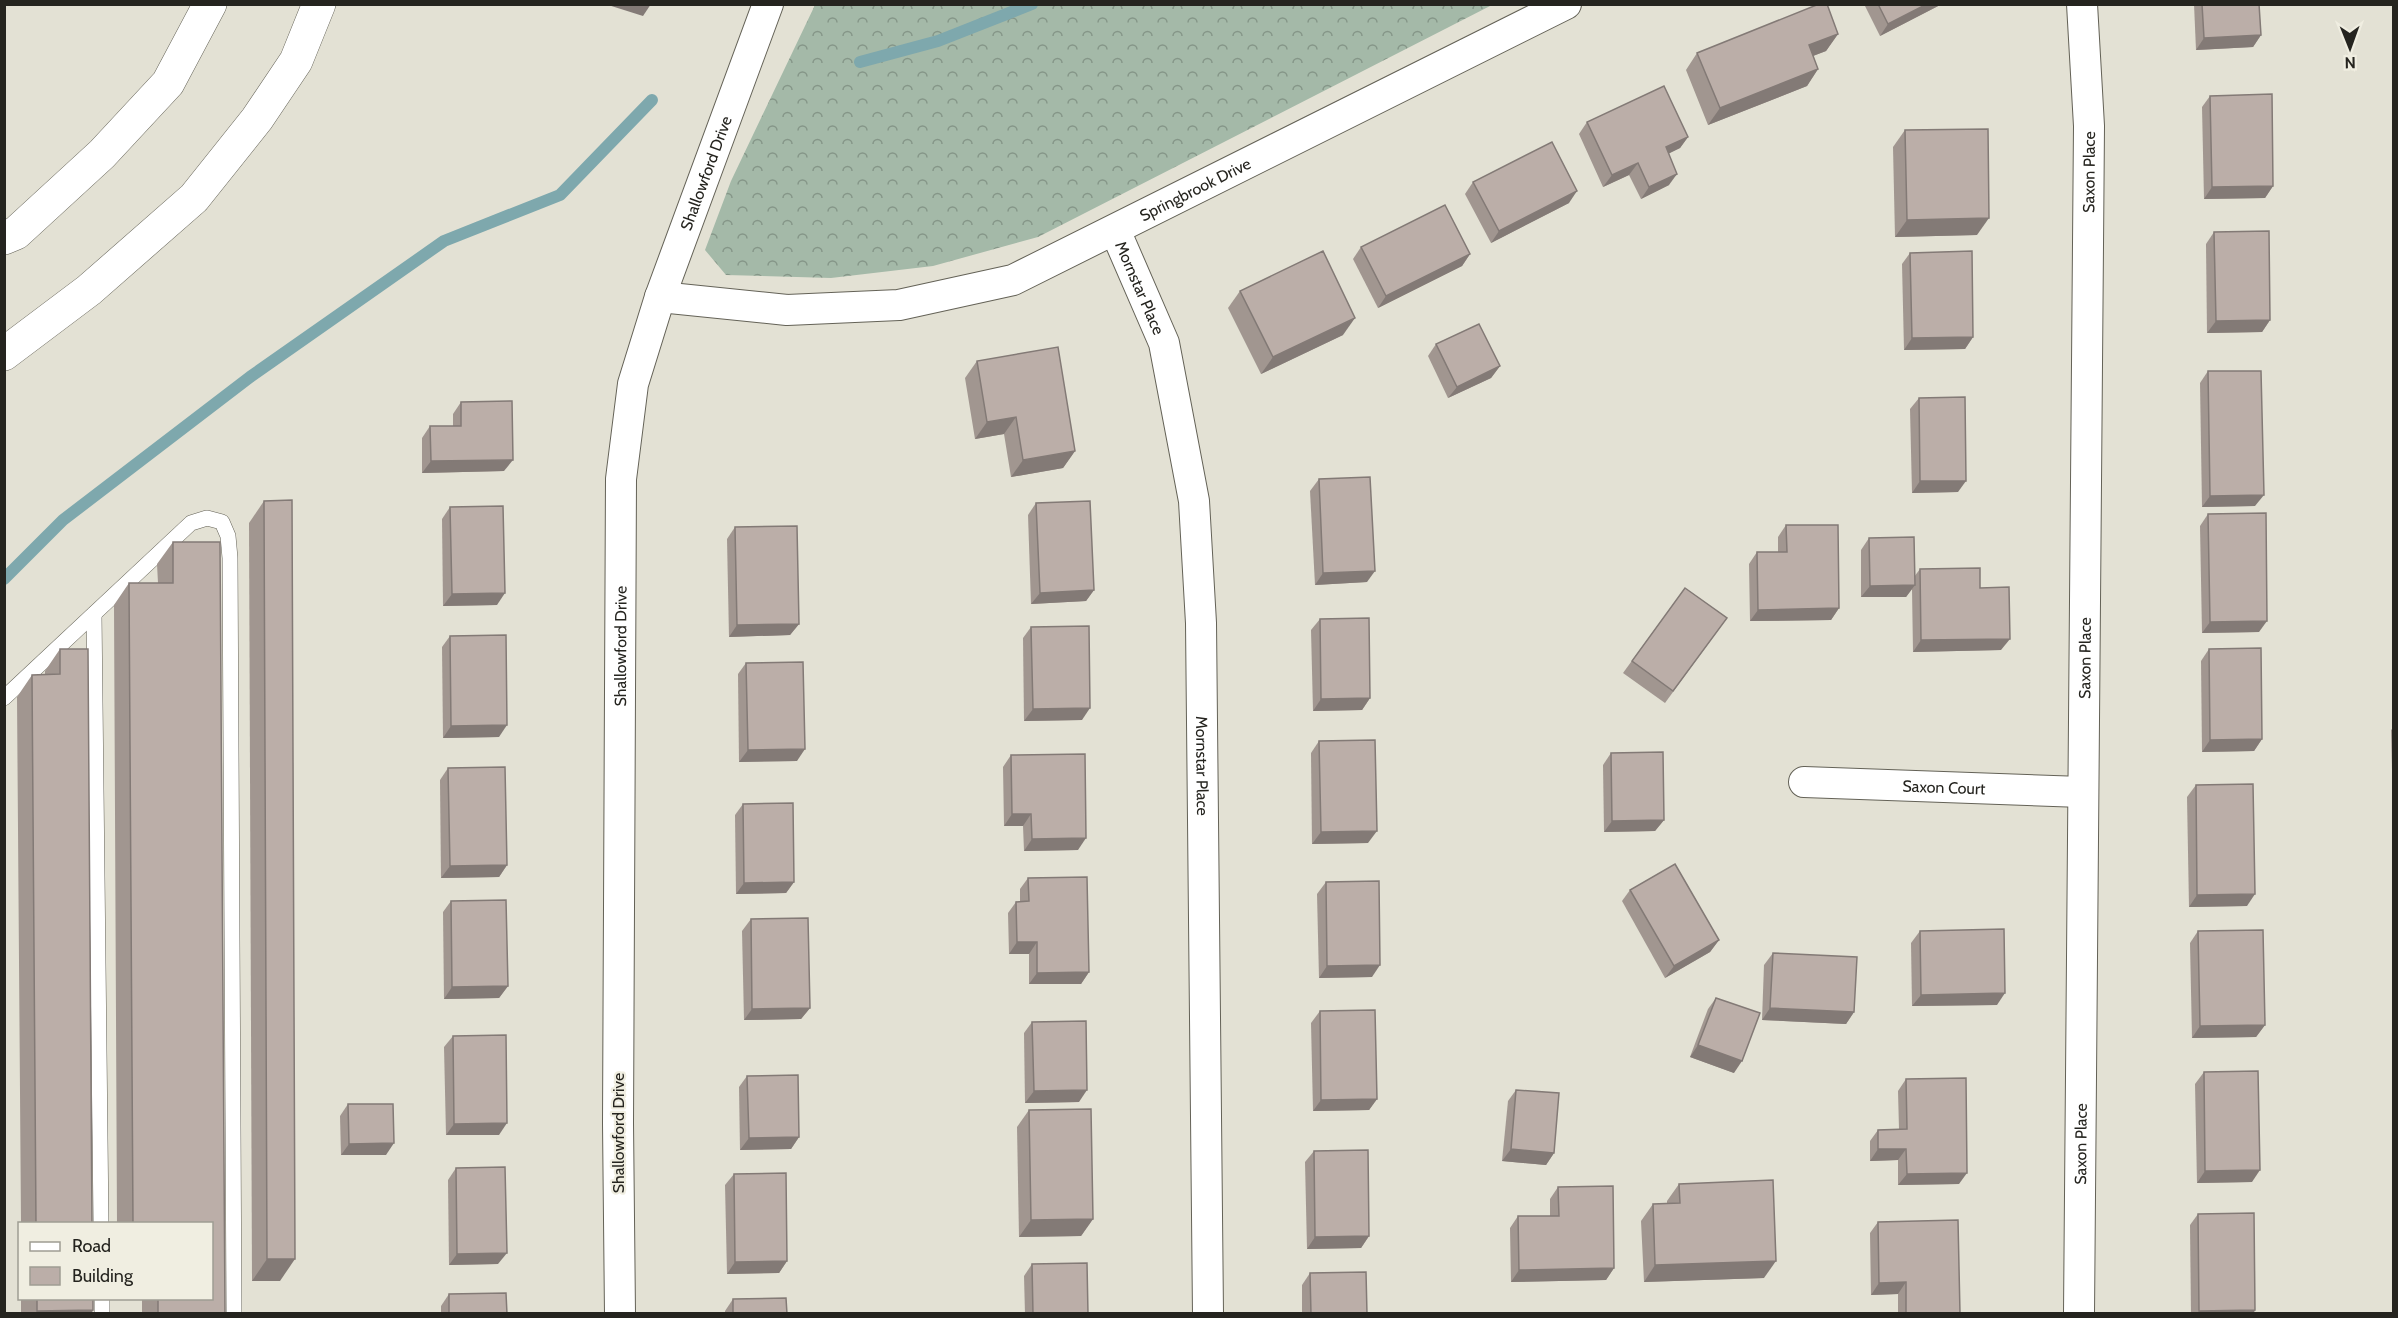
<svg xmlns="http://www.w3.org/2000/svg" width="2398" height="1318" font-family="Cabin,sans-serif">
  <style>
    .forest { fill: url(#forest-crowns) }
    .lines { fill: none; stroke-linecap: round; stroke-linejoin: round }
    .stream { stroke: #7ea8ad; stroke-width: 12 }
    .service-casing { stroke: #646257; stroke-width: 16 }
    .minor-casing { stroke: #646257; stroke-width: 32 }
    .motorway-casing { stroke: #646257; stroke-width: 34 }
    .service { stroke: #fff; stroke-width: 15 }
    .minor { stroke: #fff; stroke-width: 30 }
    .motorway { stroke: #fff; stroke-width: 33 }
    .wall { fill: #a19690 }
    .shaded-wall { fill: #837a76 }
    .building { fill: #bbaea8; stroke: #837a76; stroke-width: 1.5 }
    .labels { text-anchor: middle; stroke-width: 4.5; stroke-linejoin: round; paint-order: stroke }
    .street-label { font-size: 16px; fill: #25241f; stroke: #f0eee1 }
  </style>
  <defs>
    <pattern id="forest-crowns" width="20" height="18" patternUnits="userSpaceOnUse" patternTransform="scale(1.5)"><rect width="20" height="18" fill="#a4b9a8"/><path d="M2 6a3 3 0 1 1 6 0M12 15a3 3 0 1 1 6 0" fill="none" stroke="#859688"/></pattern>
  </defs>
  <rect width="100%" height="100%" fill="#e3e1d4"/>
  <path class="forest" d="M815,5v-1l677,1 -454,232 -105,29 -102,12 -105,-3 -21,-25 26,-69z"/>
  <g class="lines">
    <g class="stream">
      <path d="M860,62l78,-21 94,-37"/>
      <path d="M4,579l59,-59 187,-143 194,-136 116,-46 92,-95"/>
    </g>
    <g class="service-casing">
      <g id="service">
        <path d="M94,614l7,610"/>
        <path d="M4,698l187,-175 16,-5 15,4 6,14 2,22 4,756"/>
        <path d="M102,1314v-16"/>
      </g>
    </g>
    <g class="minor-casing">
      <g id="minor">
        <path id="s1" d="M1115,230l49,113 30,158 7,122 7,691"/>
        <path id="s2" d="M660,297l127,13 112,-5 114,-25 553,-276"/>
        <path id="s3" d="M1804,782l278,10"/>
        <path id="s4" d="M620,1314l-2,-191 3,-644 12,-95 27,-87 108,-293"/>
        <path id="s5" d="M2079,1314l10,-1188 -7,-122"/>
      </g>
    </g>
    <g class="motorway-casing">
      <g id="motorway">
        <path d="M4,238l12,-5 86,-79 66,-71 42,-79"/>
        <path d="M4,354l85,-64 105,-92 63,-79 39,-58 23,-57"/>
      </g>
    </g>
    <use href="#service" class="service"/>
    <use href="#minor" class="minor"/>
    <use href="#motorway" class="motorway"/>
  </g>
  <g class="wall">
    <path d="M1864,4h78l-62,32z"/>
    <path d="M2194,4h65l2,31 -8,12 -57,3z"/>
    <path d="M1838,34l-12,17 -13,5 5,13 -11,17 -99,39 -22,-55 11,-17z"/>
    <path d="M2210,96l63,90 -8,12 -61,1 -2,-92z"/>
    <path d="M1587,122l101,15 -8,11 -12,6 1,31 -28,14 -12,-24 -26,12 -24,-53z"/>
    <path d="M1905,130l72,105 -82,2 -2,-90z"/>
    <path d="M1473,182l96,21 -78,40 -26,-49z"/>
    <path d="M2214,232l56,88 -8,12 -55,1 -1,-89z"/>
    <path d="M1361,247l109,7 -8,12 -84,42 -25,-49z"/>
    <path d="M1910,253l63,84 -8,12 -61,1 -2,-86z"/>
    <path d="M1240,291l103,44 -82,39 -33,-66z"/>
    <path d="M1436,344l64,22 -9,12 -43,20 -20,-42z"/>
    <path d="M977,361l98,90 -12,17 -52,9 -7,-43 -29,5 -10,-61z"/>
    <path d="M2208,371l47,135 -53,1 -2,-124z"/>
    <path d="M1919,398l39,94 -46,1 -2,-84z"/>
    <path d="M461,402l43,69 -82,2v-35l8,-12h23v-12z"/>
    <path d="M1319,479l48,103 -52,3 -5,-94z"/>
    <path d="M264,501l16,780h-28l-3,-758z"/>
    <path d="M1036,503l58,87 -8,11 -55,3 -3,-89z"/>
    <path d="M450,507l47,98 -54,1 -1,-87z"/>
    <path d="M2208,514l51,118 -57,1 -2,-107z"/>
    <path d="M1786,525l53,83 -8,12 -81,1 -1,-57 8,-12h21v-15z"/>
    <path d="M735,527l64,97 -9,11 -61,2 -2,-98z"/>
    <path d="M1869,538l45,39 6,-8 60,19 21,62 -88,2 -1,-63 -6,8h-45v-47z"/>
    <path d="M173,542l52,772h-83v-15h70v-75h-95l-3,-619 15,-22h29l-1,-19z"/>
    <path d="M1685,588l42,30 -62,85 -42,-30z"/>
    <path d="M1320,619l50,79 -8,12 -49,1 -2,-81z"/>
    <path d="M1031,627l51,93 -58,1 -1,-83z"/>
    <path d="M450,636l49,101 -56,1 -1,-91z"/>
    <path d="M60,649l32,575h-71l-4,-527 15,-22h13v-4z"/>
    <path d="M2209,649l53,90 -8,12 -52,1 -1,-91z"/>
    <path d="M746,663l51,98 -58,1 -1,-88z"/>
    <path d="M2394,727v43h-2l-1,-40z"/>
    <path d="M1319,741l49,102 -56,1 -1,-91z"/>
    <path d="M1611,753l53,67 -9,11 -51,1 -1,-67z"/>
    <path d="M1011,755l67,95 -54,1 -1,-25h-19l-1,-59z"/>
    <path d="M448,768l59,97 -8,12 -58,1 -1,-98z"/>
    <path d="M2196,785l51,121 -58,1 -2,-110z"/>
    <path d="M743,804l51,78 -8,11 -50,1 -1,-79z"/>
    <path d="M1028,878l61,94 -8,12h-52v-30h-20l-1,-41 8,-11h4v-13z"/>
    <path d="M1326,882l46,95 -53,1 -2,-84z"/>
    <path d="M1630,890l89,50 -9,12 -45,26 -43,-77z"/>
    <path d="M451,901l57,85 -9,12 -55,1 -1,-87z"/>
    <path d="M751,919l59,89 -9,11 -57,1 -2,-89z"/>
    <path d="M1920,931l77,74 -85,1 -1,-63z"/>
    <path d="M2198,931l67,94 -9,12 -64,1 -2,-95z"/>
    <path d="M1773,953l81,59 -8,12 -84,-4 2,-55z"/>
    <path d="M1716,998l18,75 -44,-16 18,-48z"/>
    <path d="M1320,1011l57,88 -8,11 -56,1 -2,-88z"/>
    <path d="M1032,1022l47,80 -54,1 -1,-70z"/>
    <path d="M453,1036l46,99h-53l-2,-88z"/>
    <path d="M2204,1072l48,110 -55,1 -2,-99z"/>
    <path d="M747,1076l52,61 -8,12 -51,1 -1,-63z"/>
    <path d="M1906,1079l53,105 -61,1v-25l-28,1v-20l8,-11 21,-1 -1,-38z"/>
    <path d="M1516,1090l38,63 -8,12 -44,-4 6,-60z"/>
    <path d="M348,1104l38,51h-45l-1,-39z"/>
    <path d="M1029,1110l64,109 -12,17 -62,1 -2,-110z"/>
    <path d="M1314,1151l55,85 -8,12 -54,1 -2,-87z"/>
    <path d="M456,1168l42,96 -49,1 -1,-85z"/>
    <path d="M734,1174l53,87 -8,12 -52,1 -2,-89z"/>
    <path d="M1679,1184l85,94 -120,4 -3,-61 12,-17h14v-3z"/>
    <path d="M1558,1187l56,81 -8,12 -95,2 -1,-54 8,-12h32v-17z"/>
    <path d="M2198,1214l57,96 -2,4h-62l-1,-89z"/>
    <path d="M1878,1222l82,92h-62v-20l-27,1 -1,-62z"/>
    <path d="M1032,1264l56,50h-63l-1,-38z"/>
    <path d="M1310,1273l57,41h-65v-29z"/>
    <path d="M449,1294l58,20h-66v-8z"/>
    <path d="M21,1299h72v11l-2,4h-70z"/>
    <path d="M733,1299l54,15h-62v-3z"/>
  </g>
  <g class="shaded-wall">
    <path d="M605,4h46l-8,12z"/>
    <path d="M1927,4h15l-62,32 8,-12z"/>
    <path d="M1838,34l-12,17 -29,11 12,-17z"/>
    <path d="M2261,35l-8,12 -57,3 8,-12z"/>
    <path d="M1818,69l-11,17 -99,39 12,-17z"/>
    <path d="M1688,137l-8,11 -23,11 9,-12z"/>
    <path d="M1638,163l-9,12 -26,12 9,-12z"/>
    <path d="M1677,174l-8,11 -28,14 8,-12z"/>
    <path d="M2273,186l-8,12 -61,1 8,-12z"/>
    <path d="M1577,191l-8,12 -78,40 8,-12z"/>
    <path d="M1989,218l-12,17 -82,2 12,-17z"/>
    <path d="M1470,254l-8,12 -84,42 8,-12z"/>
    <path d="M1355,318l-12,17 -82,39 12,-17z"/>
    <path d="M2270,320l-8,12 -55,1 9,-12z"/>
    <path d="M1973,337l-8,12 -61,1 8,-12z"/>
    <path d="M1500,366l-9,12 -43,20 9,-11z"/>
    <path d="M1016,417l-12,17 -29,5 12,-17z"/>
    <path d="M1075,451l-12,17 -52,9 12,-17z"/>
    <path d="M513,460l-9,11 -82,2 9,-12z"/>
    <path d="M1920,481h46l-8,11 -46,1z"/>
    <path d="M2264,495l-9,11 -53,1 8,-11z"/>
    <path d="M1375,571l-8,11 -52,3 8,-12z"/>
    <path d="M1915,585l-9,12h-45l9,-11z"/>
    <path d="M1094,590l-8,11 -55,3 9,-11z"/>
    <path d="M505,593l-8,12 -54,1 9,-12z"/>
    <path d="M1839,608l-8,12 -81,1 8,-11z"/>
    <path d="M2267,621l-8,11 -57,1 8,-11z"/>
    <path d="M799,624l-9,11 -61,2 8,-12z"/>
    <path d="M2010,639l-9,11 -88,2 8,-12z"/>
    <path d="M1370,698l-8,12 -49,1 8,-12z"/>
    <path d="M1090,708l-8,12 -58,1 9,-12z"/>
    <path d="M507,725l-8,12 -56,1 8,-12z"/>
    <path d="M2262,739l-8,12 -52,1 8,-12z"/>
    <path d="M805,749l-8,12 -58,1 9,-12z"/>
    <path d="M1012,814h19l-8,12h-19z"/>
    <path d="M1664,820l-9,11 -51,1 8,-11z"/>
    <path d="M1377,831l-9,12 -56,1 9,-12z"/>
    <path d="M1086,838l-8,12 -54,1 8,-12z"/>
    <path d="M507,865l-8,12 -58,1 9,-12z"/>
    <path d="M794,882l-8,11 -50,1 8,-11z"/>
    <path d="M2255,894l-8,12 -58,1 8,-12z"/>
    <path d="M1719,940l-9,12 -45,26 9,-12z"/>
    <path d="M1017,942h20l-8,12h-20z"/>
    <path d="M1380,965l-8,12 -53,1 8,-12z"/>
    <path d="M1089,972l-8,12h-52l8,-11z"/>
    <path d="M508,986l-9,12 -55,1 8,-12z"/>
    <path d="M2005,993l-8,12 -85,1 9,-11z"/>
    <path d="M810,1008l-9,11 -57,1 8,-11z"/>
    <path d="M1770,1008l84,4 -8,12 -84,-4z"/>
    <path d="M2265,1025l-9,12 -64,1 8,-12z"/>
    <path d="M1698,1045l44,16 -8,12 -44,-16z"/>
    <path d="M1087,1090l-8,12 -54,1 9,-12z"/>
    <path d="M1377,1099l-8,11 -56,1 8,-11z"/>
    <path d="M507,1123l-8,12h-53l8,-11z"/>
    <path d="M799,1137l-8,12 -51,1 9,-12z"/>
    <path d="M394,1143l-8,12h-45l8,-11z"/>
    <path d="M1511,1149l43,4 -8,12 -44,-4z"/>
    <path d="M1878,1149h28l-8,11 -28,1z"/>
    <path d="M2260,1170l-8,12 -55,1 8,-12z"/>
    <path d="M1967,1173l-8,11 -61,1 9,-11z"/>
    <path d="M1093,1219l-12,17 -62,1 12,-17z"/>
    <path d="M1369,1236l-8,12 -54,1 8,-12z"/>
    <path d="M507,1253l-9,11 -49,1 8,-11z"/>
    <path d="M267,1259h28l-15,22h-28z"/>
    <path d="M787,1261l-8,12 -52,1 8,-12z"/>
    <path d="M1776,1261l-12,17 -120,4 11,-17z"/>
    <path d="M1614,1268l-8,12 -95,2 8,-12z"/>
    <path d="M1906,1282l-8,12 -27,1 8,-12z"/>
    <path d="M93,1310l-2,4h-56l2,-3z"/>
    <path d="M2255,1310l-2,4h-55l1,-3z"/>
  </g>
  <g class="building">
    <path d="M1819,4h8l11,30 -29,11 9,24 -98,39 -23,-55z"/>
    <path d="M1878,4h49l-39,20z"/>
    <path d="M2202,4h57l2,31 -57,3z"/>
    <path d="M1664,86l24,51 -22,10 11,27 -28,13 -11,-24 -26,12 -25,-53z"/>
    <path d="M2272,94l1,92 -61,1 -2,-91z"/>
    <path d="M1988,129l1,89 -82,2 -2,-90z"/>
    <path d="M1552,142l25,49 -78,40 -26,-49z"/>
    <path d="M1445,205l25,49 -84,42 -25,-49z"/>
    <path d="M2269,231l1,89 -54,1 -2,-89z"/>
    <path d="M1323,251l32,67 -82,39 -33,-66z"/>
    <path d="M1972,251l1,86 -61,1 -2,-85z"/>
    <path d="M1479,324l21,42 -43,21 -21,-43z"/>
    <path d="M1058,347l17,104 -52,9 -7,-43 -29,5 -10,-61z"/>
    <path d="M2208,371h53l3,124 -54,1z"/>
    <path d="M1965,397l1,84h-46l-1,-83z"/>
    <path d="M512,401l1,59 -82,1 -1,-35h31v-24z"/>
    <path d="M1370,477l5,94 -52,2 -4,-94z"/>
    <path d="M292,500l3,759h-28l-3,-758z"/>
    <path d="M1090,501l4,89 -54,3 -4,-90z"/>
    <path d="M503,506l2,87 -53,1 -2,-87z"/>
    <path d="M2266,513l1,108 -57,1 -2,-108z"/>
    <path d="M1786,525h52l1,83 -81,2 -1,-58h30z"/>
    <path d="M797,526l2,98 -62,1 -2,-98z"/>
    <path d="M1914,537l1,48 -45,1 -1,-48z"/>
    <path d="M173,542h47l5,772h-67v-15h54v-75h-79l-4,-641h44z"/>
    <path d="M1980,568v20l29,-1 1,52 -89,1 -1,-71z"/>
    <path d="M1685,588l42,30 -54,73 -41,-30z"/>
    <path d="M1369,618l1,80 -49,1 -1,-80z"/>
    <path d="M1089,626l1,82 -57,1 -2,-82z"/>
    <path d="M506,635l1,90 -56,1 -1,-90z"/>
    <path d="M2261,648l1,91 -52,1 -1,-91z"/>
    <path d="M60,649h28l4,575h-56l-4,-549 28,-1z"/>
    <path d="M803,662l2,87 -57,1 -2,-87z"/>
    <path d="M1375,740l2,91 -56,1 -2,-91z"/>
    <path d="M1663,752l1,68 -52,1 -1,-68z"/>
    <path d="M1085,754l1,84 -54,1 -1,-25h-19l-1,-59z"/>
    <path d="M505,767l2,98 -57,1 -2,-98z"/>
    <path d="M2253,784l2,110 -58,1 -1,-110z"/>
    <path d="M793,803l1,79 -50,1 -1,-79z"/>
    <path d="M1675,864l44,76 -45,26 -44,-76z"/>
    <path d="M1087,877l2,95 -52,1v-31h-20l-1,-40 13,-1 -1,-23z"/>
    <path d="M1379,881l1,84 -53,1 -1,-84z"/>
    <path d="M506,900l2,86 -56,1 -1,-86z"/>
    <path d="M808,918l2,90 -58,1 -1,-90z"/>
    <path d="M2004,929l1,64 -84,2 -1,-64z"/>
    <path d="M2263,930l2,95 -65,1 -2,-95z"/>
    <path d="M1773,953l84,4 -3,55 -84,-4z"/>
    <path d="M1716,998l44,15 -18,48 -44,-16z"/>
    <path d="M1375,1010l2,89 -56,1 -1,-89z"/>
    <path d="M1086,1021l1,69 -53,1 -2,-69z"/>
    <path d="M506,1035l1,88 -53,1 -1,-88z"/>
    <path d="M2258,1071l2,99 -55,1 -1,-99z"/>
    <path d="M798,1075l1,62 -50,1 -2,-62z"/>
    <path d="M1966,1078l1,95 -60,1 -1,-25h-28v-19l29,-1 -1,-50z"/>
    <path d="M1516,1090l43,3 -5,60 -43,-4z"/>
    <path d="M348,1104h45l1,39 -45,1z"/>
    <path d="M1091,1109l2,110 -62,1 -2,-110z"/>
    <path d="M1368,1150l1,86 -54,1 -1,-86z"/>
    <path d="M505,1167l2,86 -50,1 -1,-86z"/>
    <path d="M786,1173l1,88 -52,1 -1,-88z"/>
    <path d="M1773,1180l3,81 -121,4 -2,-61 27,-1 -1,-19z"/>
    <path d="M1613,1186l1,82 -95,2 -1,-54h41l-1,-29z"/>
    <path d="M2254,1213l1,97 -56,1 -1,-97z"/>
    <path d="M1958,1220l2,94h-54v-32l-27,1 -1,-61z"/>
    <path d="M1087,1263l1,51h-55l-1,-50z"/>
    <path d="M1366,1272l1,42h-56l-1,-41z"/>
    <path d="M506,1293l1,21h-58v-20z"/>
    <path d="M786,1298l1,16h-54v-15z"/>
    <path d="M37,1299h56v11l-56,1z"/>
  </g>
  <g class="labels">
    <g class="street-label">
      <text dy="6" stroke="none"><textPath href="#s5" startOffset="1142">Saxon Place</textPath></text>
      <text dy="6" stroke="none"><textPath href="#s4" startOffset="1154">Shallowford Drive</textPath></text>
      <text dy="6" stroke="none"><textPath href="#s2" startOffset="560">Springbrook Drive</textPath></text>
      <text dy="6" stroke="none"><textPath href="#s1" startOffset="63">Mornstar Place</textPath></text>
      <text dy="6" stroke="none"><textPath href="#s4" startOffset="668">Shallowford Drive</textPath></text>
      <text dy="6" stroke="none"><textPath href="#s5" startOffset="656">Saxon Place</textPath></text>
      <text dy="6" stroke="none"><textPath href="#s1" startOffset="549">Mornstar Place</textPath></text>
      <text dy="6" stroke="none"><textPath href="#s3" startOffset="140">Saxon Court</textPath></text>
      <text transform="translate(618 1133) rotate(-90)" y="6">Shallowford Drive</text>
      <text dy="6" stroke="none"><textPath href="#s5" startOffset="170">Saxon Place</textPath></text>
    </g>
  </g>
  <rect width="2398" height="1318" fill="none" stroke="#25241f" stroke-width="12"/>
  <rect x="18" y="1222" width="195" height="78" fill="#f0eee1" stroke="#9f9d93" stroke-width="1.5"/>
  <rect x="30" y="1242" width="30" height="9" fill="#ffffff" stroke="#9f9d93" stroke-width="1.5"/>
  <text x="72" y="1252" font-size="18" fill="#25241f">Road</text>
  <rect x="30" y="1267" width="30" height="18" fill="#bbaea8" stroke="#9f9d93" stroke-width="1.5"/>
  <text x="72" y="1282" font-size="18" fill="#25241f">Building</text>
  <g transform="translate(2350 48) rotate(179)" stroke="#f0eee1" stroke-width="4.5" paint-order="stroke">
  <path d="M0-4.5L10 22L0 15L-10 22Z" fill="#25241f"/>
  <text y="-9" font-size="16" font-weight="bold" text-anchor="middle" fill="#25241f">N</text>
  </g>
</svg>
